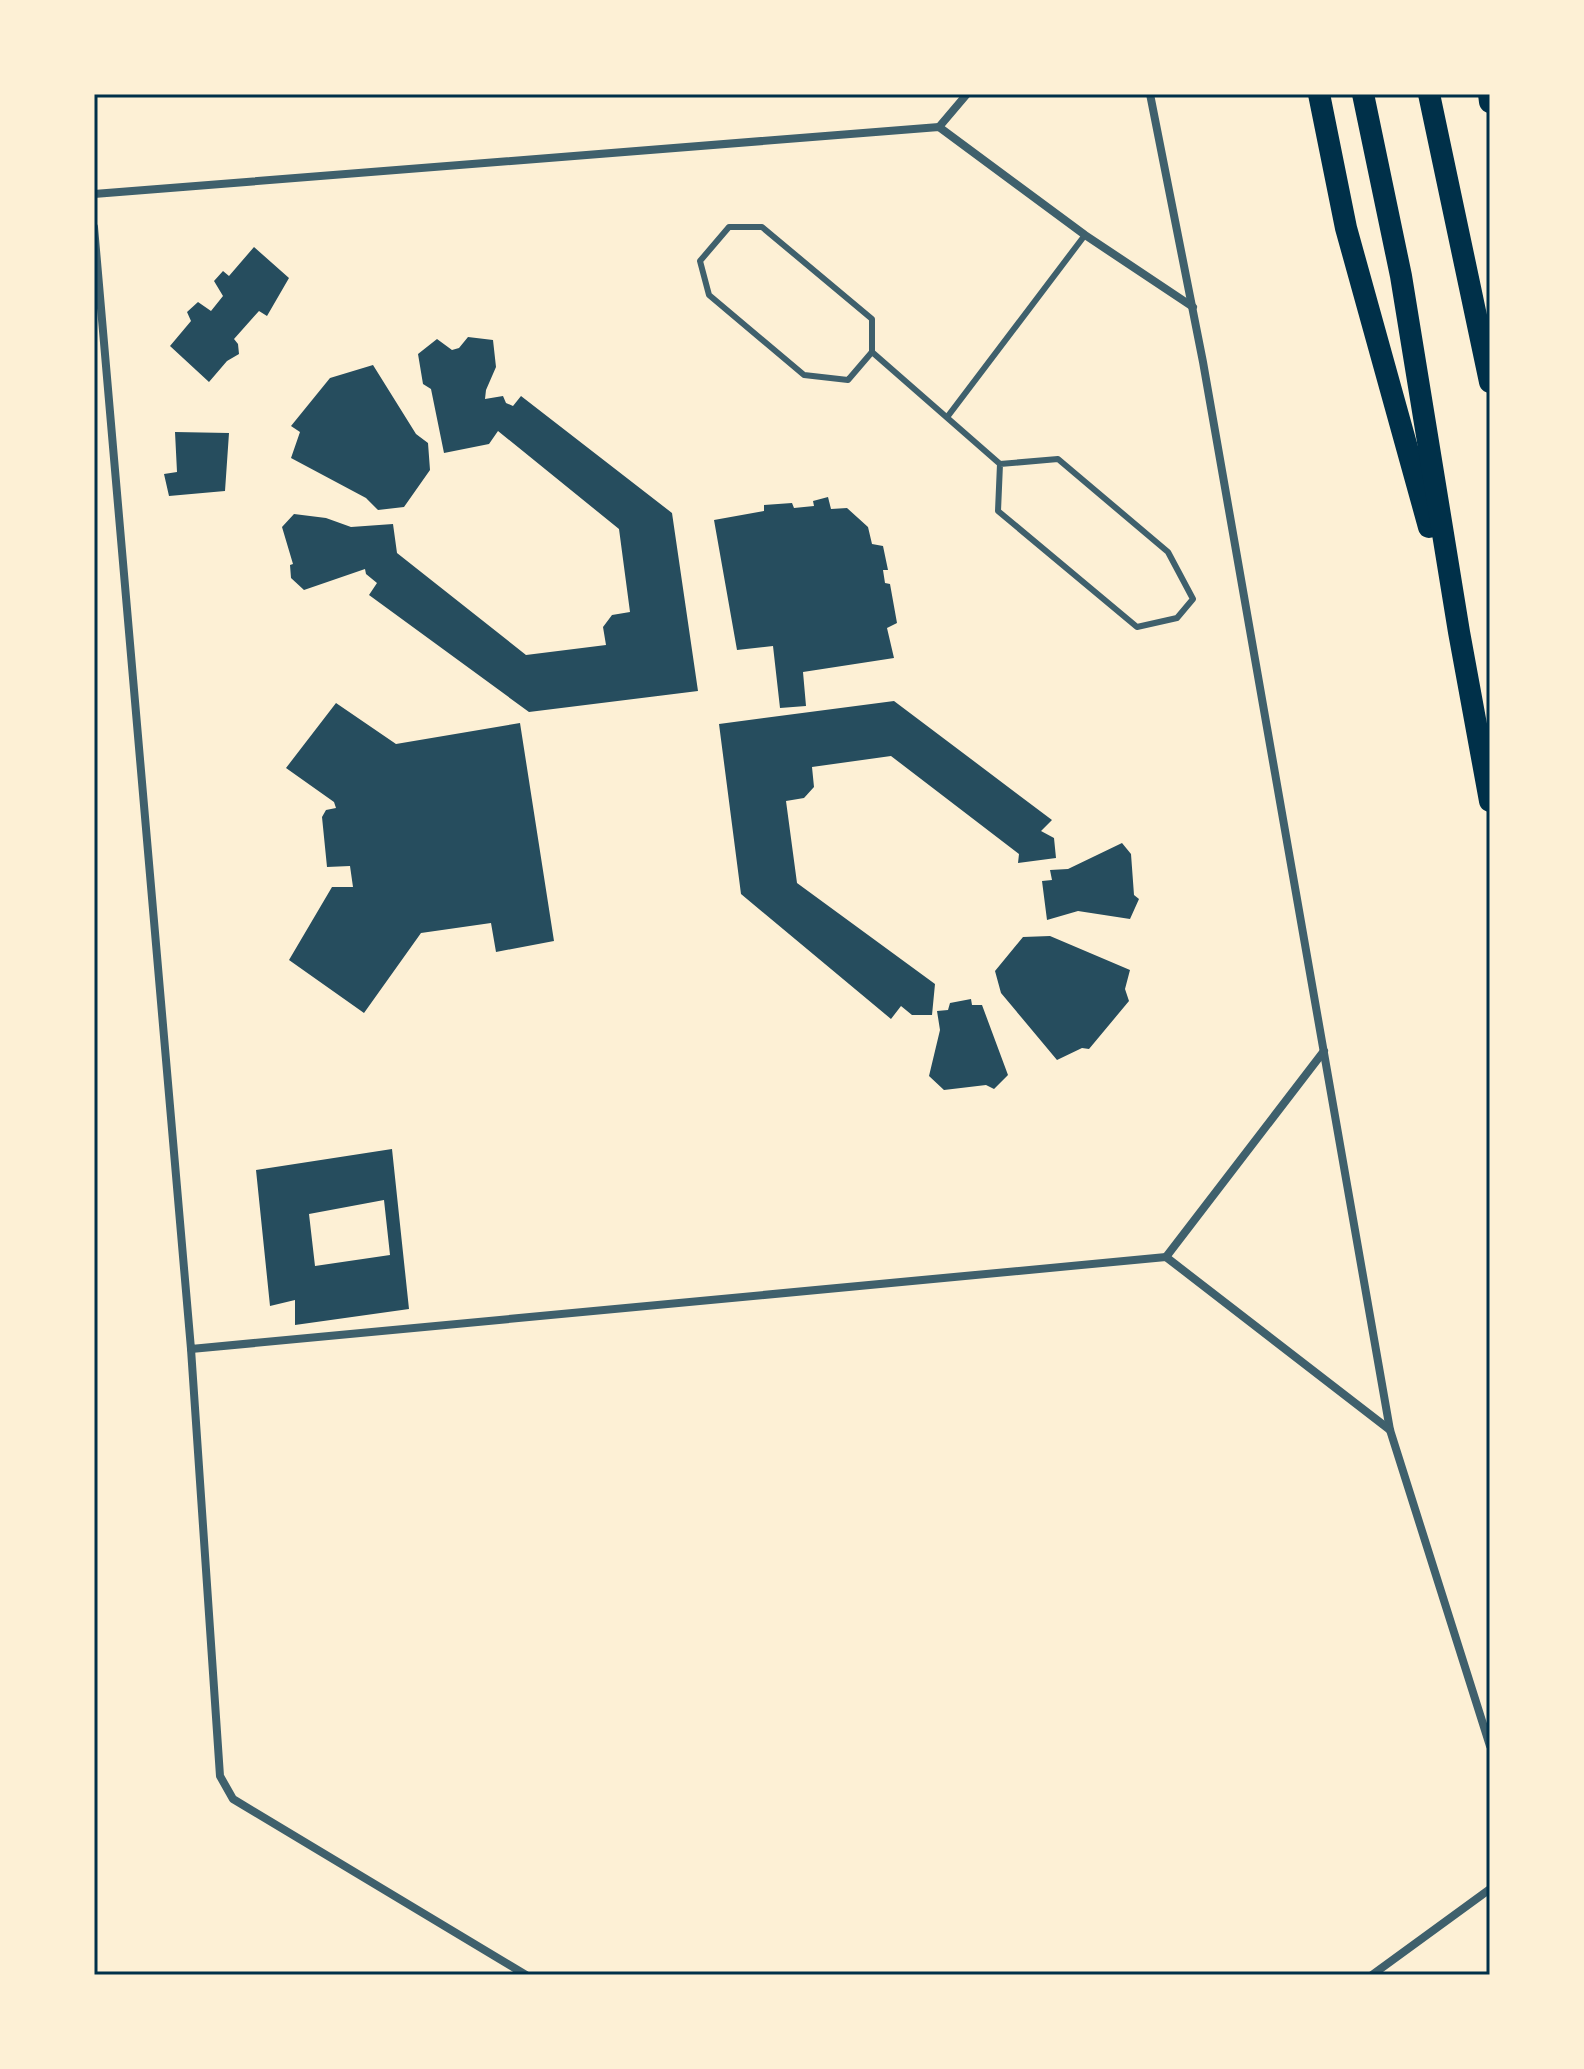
<svg xmlns="http://www.w3.org/2000/svg" width="1584" height="2069" font-family="Commissioner,sans-serif">
  <style>
    .building { fill: #264d5e; fill-rule: evenodd }
    .lines { fill: none; stroke-linecap: round; stroke-linejoin: round }
    .service { stroke: #3f606c; stroke-width: 6 }
    .minor { stroke: #3f606c; stroke-width: 8 }
    .trunk { stroke: #003049; stroke-width: 22 }
    .neatline { fill: none; stroke: #003049; stroke-width: 3 }
  </style>
  <rect width="100%" height="100%" fill="#fdf0d5"/>
  <g class="building">
    <path d="M254,247l35,31 -22,38 -8,-5 -25,28 4,5 1,10 -12,7 -18,21 -39,-36 21,-25 -4,-9 11,-10 13,9 12,-15 -9,-15 9,-10 6,5z"/>
    <path d="M468,337l25,3 3,27 -10,23 -1,9 18,-3 3,7 7,3 8,-10 151,117 26,178 -169,21 -160,-117 8,-12 -11,-9 -1,-5 -61,21 -13,-12 -1,-13 3,-1 -11,-37 12,-13 32,4 25,9 42,-3 4,29 129,102 80,-10 -3,-18 9,-12 18,-3 -11,-83 -121,-98 -9,13 -45,9 -13,-64 -8,-5 -5,-30 19,-15 15,11 7,-2z"/>
    <path d="M373,365l43,69 12,9 2,27 -26,37 -26,3 -12,-12 -75,-40 9,-26 -9,-6 39,-48z"/>
    <path d="M175,432l54,1 -4,58 -56,5 -5,-22 13,-2z"/>
    <path d="M828,497l3,12 16,-1 21,19 4,17 11,2 5,24h-5l2,13 5,1 7,39 -10,5 7,30 -91,14 3,34 -26,2 -7,-62 -36,4 -23,-130 50,-9v-6l28,-2 2,5 20,-2 -1,-5z"/>
    <path d="M894,701l158,119 -11,11 13,7 2,20 -38,5 1,-9 -128,-98 -79,11 2,20 -10,11 -18,3 11,82 138,101 -3,31h-20l-11,-9 -10,13 -150,-125 -22,-170z"/>
    <path d="M336,703l60,41 124,-21 34,218 -58,11 -5,-29 -70,10 -57,80 -75,-53 43,-73h21l-3,-21 -23,1 -5,-50 4,-7 10,-2 -2,-6 -48,-34z"/>
    <path d="M1122,843l9,11 3,41 5,4 -9,20 -52,-8 -31,9 -5,-39 10,-1 -2,-10 18,-1z"/>
    <path d="M1050,936l80,34 -5,19 4,12 -40,48 -7,-1 -25,12 -56,-67 -6,-22 28,-34z"/>
    <path d="M971,999l1,6h10l26,70 -14,14 -8,-4 -42,5 -15,-14 11,-46 -3,-19 11,-1 2,-7z"/>
    <path d="M392,1149l17,160 -114,16v-25l-25,6 -14,-136zM384,1200l6,55 -75,11 -6,-52z"/>
  </g>
  <g class="lines">
    <g class="service">
      <path d="M329,94h57"/>
      <path d="M729,227h33l110,92v33l-24,28 -44,-5 -95,-80 -9,-34z"/>
      <path d="M872,352l128,112 58,-5 110,93 25,47 -16,19 -40,9 -139,-116 2,-47"/>
      <path d="M948,416l137,-181"/>
    </g>
    <g class="minor">
      <path d="M1150,94l53,268 187,1068 100,316"/>
      <path d="M939,127l28,-33"/>
      <path d="M94,194l845,-67 146,108 108,72"/>
      <path d="M94,227l97,1122 975,-92 224,173"/>
      <path d="M1166,1257l158,-206"/>
      <path d="M191,1349l29,427 13,23 293,176"/>
      <path d="M1372,1975l118,-86"/>
    </g>
    <g class="trunk">
      <path d="M1319,94l27,134 83,299"/>
      <path d="M1363,94l38,182 58,356 31,169"/>
      <path d="M1429,94l61,288"/>
      <path d="M1489,94l1,8"/>
    </g>
  </g>
  <rect width="1584" height="2069" fill="none" stroke="#fdf0d5" stroke-width="192"/>
  <rect x="96" y="96" width="1392" height="1877" class="neatline"/>
</svg>
